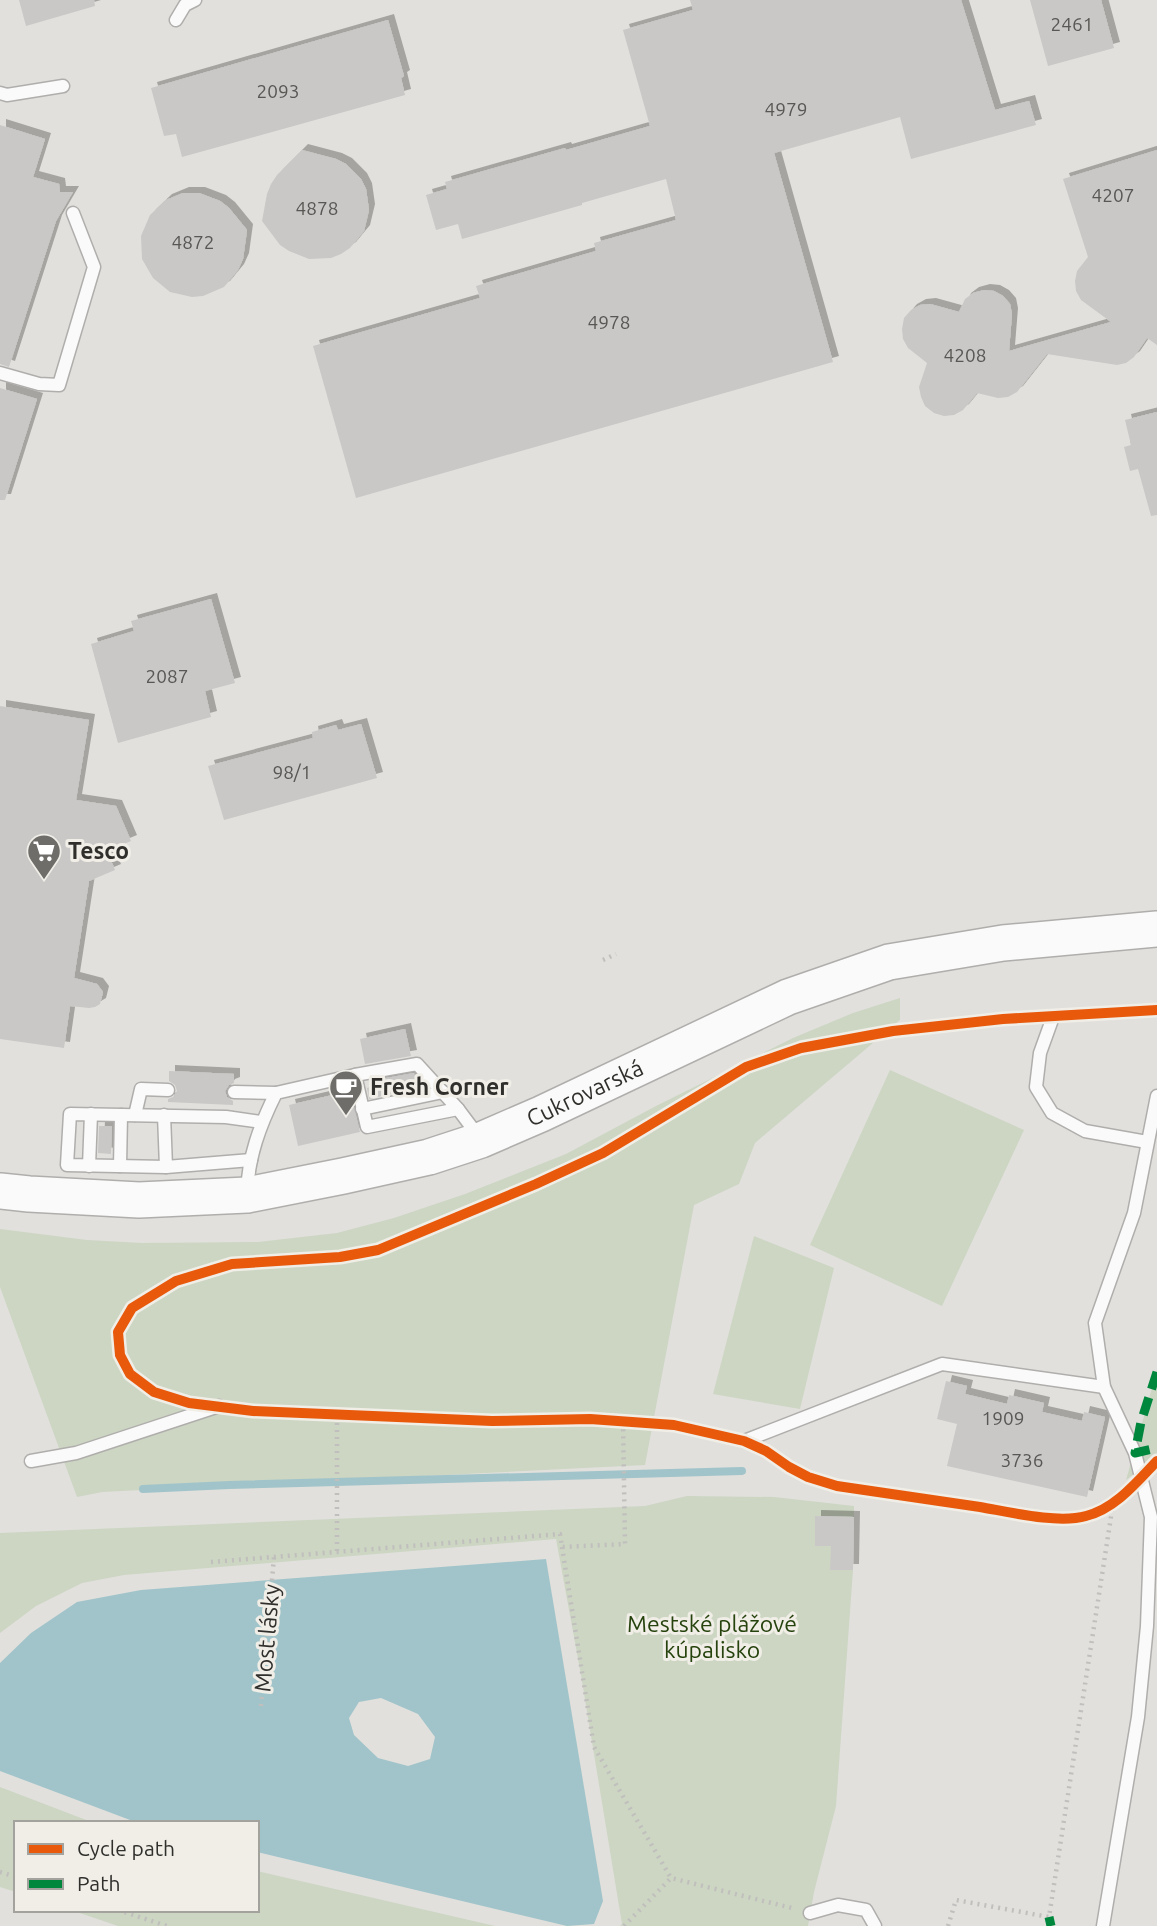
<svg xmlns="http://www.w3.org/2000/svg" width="1157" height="1926" font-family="Ubuntu,sans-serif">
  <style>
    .green { fill: #ccd6c3 }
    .water { fill: #a1c4ca; fill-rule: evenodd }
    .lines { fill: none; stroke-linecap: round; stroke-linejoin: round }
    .stream { stroke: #a1c4ca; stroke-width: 8 }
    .building { fill: #cac8c7; filter: url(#shadow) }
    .lane-casing { stroke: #b0aeac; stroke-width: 15 }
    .secondary-casing { stroke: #b0aeac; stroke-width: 38 }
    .path { stroke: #c0bfbd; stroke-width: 4.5; stroke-dasharray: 2 5; stroke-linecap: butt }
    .lane { stroke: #fafafa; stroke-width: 12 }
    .secondary { stroke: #fafafa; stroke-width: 35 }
    .quiet { stroke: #00873e; stroke-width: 9; stroke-dasharray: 18 9; stroke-linecap: butt }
    .cycleway-casing { stroke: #f0eee7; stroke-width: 15 }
    .cycleway { stroke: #e8590c; stroke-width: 10 }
    .labels { text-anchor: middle; stroke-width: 6; stroke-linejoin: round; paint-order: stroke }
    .number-label { font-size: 19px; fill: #585754 }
    .poi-label { font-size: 23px; font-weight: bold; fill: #302f2c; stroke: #f0eee7; text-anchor: start }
    .street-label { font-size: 23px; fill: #302f2c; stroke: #f0eee7 }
    .park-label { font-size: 23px; fill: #26430e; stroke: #f0eee7 }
  </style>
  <defs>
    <filter id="shadow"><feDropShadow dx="6" dy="-6" stdDeviation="0" flood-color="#0004"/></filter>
  </defs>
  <rect width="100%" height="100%" fill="#e1e0dc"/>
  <g class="green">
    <path d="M900,998v22l-145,123 -16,41 -45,21 -49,260 -543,27 -25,5 -77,-210v-58l87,11 55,3 116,-1 79,-9 57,-15 71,-24 101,-40 90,-48 137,-68 60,-25z"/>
    <path d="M890,1070l134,60 -82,176 -132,-61z"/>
    <path d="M754,1236l80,32 -34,141 -87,-15z"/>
    <path d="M1157,1370v86l-31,24z"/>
    <path d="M687,1496l87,1 80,9v11l-39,-1v29l16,1v24h22l-17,236 -22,86 -6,34h-188l2,-2 -41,-249 -25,-136 -432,36 -42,8 -46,23 -36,27v-100l645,-27z"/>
    <path d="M0,1787l94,36h-78v69l-16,-5z"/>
    <path d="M257,1871l238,55h-377l-47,-16h186z"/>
  </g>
  <path class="water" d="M546,1559l57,342 -9,23 -27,2 -310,-74v-29h-119l-138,-52v-108l31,-30 46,-31 64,-12zM381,1698l37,16 17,23 -5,22 -22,7 -30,-8 -24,-23 -5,-17 10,-16z"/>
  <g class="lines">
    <path class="stream" d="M143,1489l86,-4 513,-14"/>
  </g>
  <g class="building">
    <path d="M19,0h75l1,6 -69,20z"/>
    <path d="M690,0h271l34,110 34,-9 7,24 -125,34 -11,-42 -126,36 59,209 -477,136 -43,-152 167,-48 -4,-12 120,-35 -2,-8 82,-23 -10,-41 -84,24v2l-120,34 -4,-15 -22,6 -10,-35 21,-6 -2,-7 120,-34 1,2 84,-24 -27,-96 70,-20z"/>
    <path d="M1030,0h71l13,48 -66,18z"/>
    <path d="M388,20l16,56 -3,2 4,17 -223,62 -6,-23 -12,2 -13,-48z"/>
    <path d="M0,125l45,14 -12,38 26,7 1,8h13l-17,29 -47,146 -9,-3z"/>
    <path d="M302,150l34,9 10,5 15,15 5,10 3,21 -5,21 -14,17 -9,6 -10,4 -22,1 -20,-8 -9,-6 -18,-24 5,-27 4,-10 6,-9z"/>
    <path d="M1157,150v195l-10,-7 -13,19 -8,6 -9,2 -70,-11 -30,38 -9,5 -10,1 -21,-5 -14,17 -9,5 -10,1 -10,-3 -9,-7 -4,-9 -2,-10 8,-24 -19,-15 -5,-9 -1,-10 2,-11 7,-8 9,-5 10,-1 29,8 6,-13 8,-6 11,-3 10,1 9,5 7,8 2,10 -3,37 102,-29 -30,-22 -5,-9 -1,-10 2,-10 11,-14 -25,-78z"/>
    <path d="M183,193h16l21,8 9,7 18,22 -4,29 -5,11 -14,17 -21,9 -11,1 -22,-5 -17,-14 -11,-19 -1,-23 9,-21 16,-15z"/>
    <path d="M0,388l37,11 -32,101h-5z"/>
    <path d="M1157,412v103l-6,1 -13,-47 -8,2 -6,-24 7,-2 -6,-25z"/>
    <path d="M211,599l24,84 -30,8 6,26 -93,26 -27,-99 43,-13 -3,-10z"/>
    <path d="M0,706l89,14 -13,80 40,6 15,35 -24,10 8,19 -26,11 -15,97 23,6 6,8 -3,12 -5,3 -6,1 -19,-2 -6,42 -64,-9z"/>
    <path d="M361,724l16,54 -153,42 -16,-54 105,-28 -1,-6 24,-7 2,5z"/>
    <path d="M405,1029l6,27 -46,8 -5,-25z"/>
    <path d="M169,1071l65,3v9l-5,2 -4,6 2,6 6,4v4l-65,-3v-3l5,-2 4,-6 -2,-6 -6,-4z"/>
    <path d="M414,1073l4,15 -49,11 -2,-11 3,-1 -1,-6z"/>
    <path d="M350,1091l10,41 -62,14 -9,-41z"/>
    <path d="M99,1126h13l-1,28 -13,-1z"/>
    <path d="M946,1381l21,5 -2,8 42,10 2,-9 35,8 -2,9 40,9 2,-9 21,5 -18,80 -140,-31 10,-42 -20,-5z"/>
    <path d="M815,1516l39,1 -1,53h-23l1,-24h-16z"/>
  </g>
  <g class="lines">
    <g class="lane-casing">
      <g id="lane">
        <path d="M176,20l9,-15 10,-5"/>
        <path d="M0,93l7,2 56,-9"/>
        <path d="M0,373l39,11 20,1 35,-118 -21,-54"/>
        <path d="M1053,1017l-13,36 -4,34 16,26 33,18 62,11"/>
        <path d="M355,1075l12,52 91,-18"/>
        <path d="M234,1092l42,1"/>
        <path d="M362,1109l81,-17"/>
        <path d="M135,1115l6,-26 27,1"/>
        <path d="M164,1115l2,52"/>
        <path d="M251,1160l-85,7 -99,-2 3,-51 156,3 35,5"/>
        <path d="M89,1166l2,-52"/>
        <path d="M120,1166l1,-51"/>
        <path d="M247,1193c1,-36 13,-68 29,-100l79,-18 62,-11 41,45 21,28"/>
        <path d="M744,1441l198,-77 162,23"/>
        <path d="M31,1461l45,-8 143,-47"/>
        <path d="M810,1913l28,-8 28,5 9,16"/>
        <path d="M1103,1926l35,-209 9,-91 4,-109 -16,-64 -31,-66 -9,-64 39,-110 23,-117"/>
      </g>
    </g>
    <g class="secondary-casing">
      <g id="secondary">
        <path id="s1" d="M0,1191l29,3 110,6 108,-5 96,-19 86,-19 52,-17 60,-26 247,-117 101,-35 114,-19 154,-14"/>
      </g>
    </g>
    <g class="path">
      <path d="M603,960l13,-6"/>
      <path d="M562,1547l32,200 77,131"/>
      <path d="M337,1551v-137"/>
      <path d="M211,1562l349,-28 2,13 63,-3 -2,-123"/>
      <path d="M261,1706l13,-149"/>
      <path d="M0,1872l16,5"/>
      <path d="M118,1910l49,16"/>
      <path d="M624,1926l47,-48 121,30"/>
      <path d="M948,1926l8,-26 93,17 64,-413"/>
    </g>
    <use href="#lane" class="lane"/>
    <use href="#secondary" class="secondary"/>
    <g class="quiet">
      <path d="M1157,1372l-16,50 -6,31 22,-5"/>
      <path d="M1049,1917l2,9"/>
    </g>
    <g class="cycleway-casing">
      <path id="cycleway" d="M1157,1010l-154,9 -110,12 -92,17 -55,19 -143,86 -67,31 -158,66 -38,7 -108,7 -56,17 -44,27 -14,24 2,23 10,19 24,18 35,11 64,8 239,10 98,-2 84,6 70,16 22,10 23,16 19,10 29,9c48,7 95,14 143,21 29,5 78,17 106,9 29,-7 51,-34 71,-55"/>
    </g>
    <use href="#cycleway" class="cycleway"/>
  </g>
  <defs>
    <g id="supermarket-pin" transform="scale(1.75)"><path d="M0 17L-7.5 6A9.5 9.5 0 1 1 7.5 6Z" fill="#6e6d6a" stroke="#f0eee7"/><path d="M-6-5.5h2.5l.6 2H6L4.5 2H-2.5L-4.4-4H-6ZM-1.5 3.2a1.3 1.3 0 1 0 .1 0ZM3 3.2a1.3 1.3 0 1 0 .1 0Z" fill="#fff"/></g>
    <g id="cafe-pin" transform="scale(1.75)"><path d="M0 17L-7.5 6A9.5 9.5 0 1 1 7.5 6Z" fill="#6e6d6a" stroke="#f0eee7"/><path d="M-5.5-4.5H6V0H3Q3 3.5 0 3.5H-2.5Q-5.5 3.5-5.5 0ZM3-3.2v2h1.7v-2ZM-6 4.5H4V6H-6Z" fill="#fff"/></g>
  </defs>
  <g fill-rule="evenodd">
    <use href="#supermarket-pin" x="44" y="851"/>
    <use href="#cafe-pin" x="346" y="1087"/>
  </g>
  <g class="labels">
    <g class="number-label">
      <text x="1072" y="31">2461</text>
      <text x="278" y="98">2093</text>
      <text x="786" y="116">4979</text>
      <text x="1113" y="202">4207</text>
      <text x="317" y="215">4878</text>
      <text x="193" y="249">4872</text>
      <text x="609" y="329">4978</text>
      <text x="965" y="362">4208</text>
      <text x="167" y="683">2087</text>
      <text x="292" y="779">98/1</text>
      <text x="1003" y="1425">1909</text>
      <text x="1022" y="1467">3736</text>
    </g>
    <g class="poi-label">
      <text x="68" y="859">Tesco</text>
      <text x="370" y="1095">Fresh Corner</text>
    </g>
    <g class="street-label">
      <text dy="8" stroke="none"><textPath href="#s1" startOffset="602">Cukrovarská</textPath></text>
      <text transform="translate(267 1638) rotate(-85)" y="8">Most lásky</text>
    </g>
    <g class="park-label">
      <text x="712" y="1632">Mestské plážové<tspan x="712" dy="26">kúpalisko</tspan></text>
    </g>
  </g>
  <rect x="14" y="1821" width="245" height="91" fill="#f0eee7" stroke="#a3a29c" stroke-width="2"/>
  <rect x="28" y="1844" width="35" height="10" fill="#e8590c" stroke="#a3a29c" stroke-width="2"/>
  <text x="77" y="1856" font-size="21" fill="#302f2c">Cycle path</text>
  <rect x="28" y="1879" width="35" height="10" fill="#00873e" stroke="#a3a29c" stroke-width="2"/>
  <text x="77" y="1891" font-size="21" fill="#302f2c">Path</text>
</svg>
